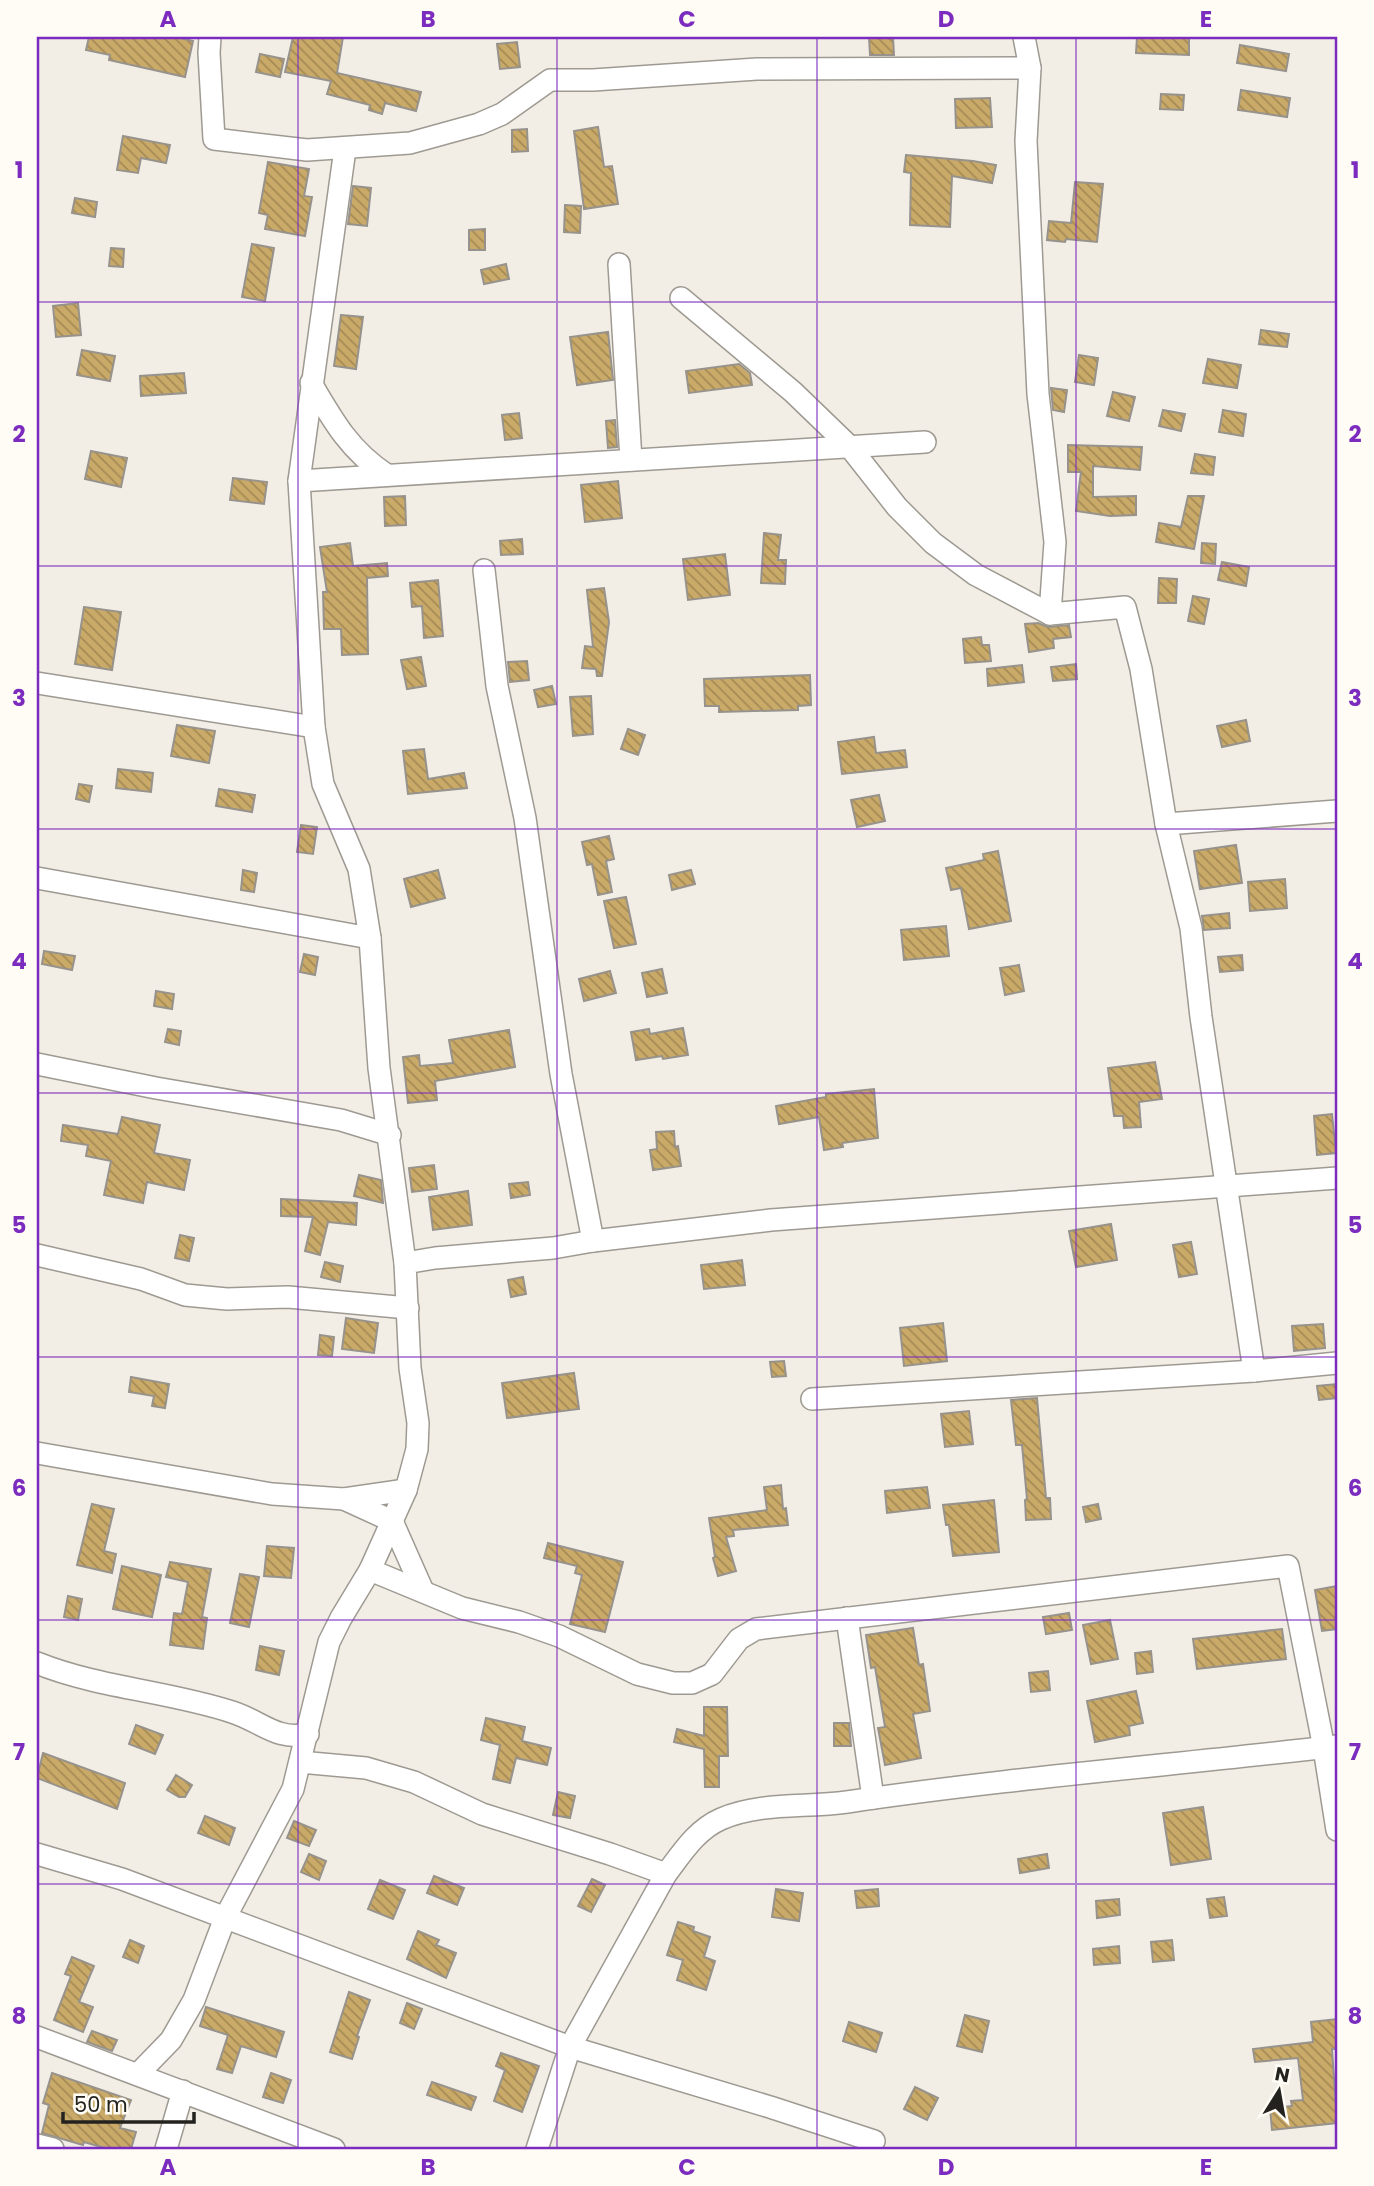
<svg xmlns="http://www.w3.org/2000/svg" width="1374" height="2186" font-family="Poppins,sans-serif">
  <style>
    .building { fill: url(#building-back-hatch); stroke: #97938c; stroke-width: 2 }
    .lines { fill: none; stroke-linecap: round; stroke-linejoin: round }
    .street-casing { stroke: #9e9a92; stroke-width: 24 }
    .street { stroke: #fff; stroke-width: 21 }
    .grid { fill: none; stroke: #7b2cbf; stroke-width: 2; stroke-opacity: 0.55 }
    .neatline { fill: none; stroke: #7b2cbf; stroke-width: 2.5 }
    .grid-label { font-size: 23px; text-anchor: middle; font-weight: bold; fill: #7b2cbf }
  </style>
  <defs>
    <pattern id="building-back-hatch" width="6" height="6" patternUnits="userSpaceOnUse" patternTransform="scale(1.75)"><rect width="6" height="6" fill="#caaa68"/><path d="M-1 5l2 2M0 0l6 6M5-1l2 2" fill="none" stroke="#a48a55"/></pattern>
  </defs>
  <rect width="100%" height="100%" fill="#f2eee5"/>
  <g class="building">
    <path d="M89,37h87l17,4 -8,36 -76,-17 1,-5 -24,-5z"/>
    <path d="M293,37h50l-6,36 84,19 -5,19 -31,-8 -3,11 -13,-4 1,-5 -43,-11 4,-13 -46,-9z"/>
    <path d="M869,37h24l1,18h-24z"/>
    <path d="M1137,37h52v18l-53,-2z"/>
    <path d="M517,42l3,25 -20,2 -3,-25z"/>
    <path d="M1240,45l49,9 -3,17 -49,-8z"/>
    <path d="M260,54l24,5 -4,18 -24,-5z"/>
    <path d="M1241,90l49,8 -3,19 -49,-7z"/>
    <path d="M1161,94l23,1 -1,15 -23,-1z"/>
    <path d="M990,98l2,29 -36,1 -1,-29z"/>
    <path d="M598,127l6,40 8,-1 6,38 -34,5 -10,-78z"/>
    <path d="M527,129l1,22 -16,1v-22z"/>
    <path d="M123,136l47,9 -4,18 -25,-5 -3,15 -21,-3z"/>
    <path d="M906,155l67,6 23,4 -4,18 -40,-7 -2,51 -40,-2 1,-52 -7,-1z"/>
    <path d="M268,162l41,7 -5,27 8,1 -7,39 -40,-7 3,-14 -9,-2z"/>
    <path d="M1075,182l28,2 -6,58 -31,-3 -1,3 -18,-2 2,-19 22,2z"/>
    <path d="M353,186l18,2 -4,38 -19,-2z"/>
    <path d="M75,198l22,4 -2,15 -23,-4z"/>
    <path d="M565,205l16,1 -1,27 -16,-1z"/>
    <path d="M485,229v21h-16v-20z"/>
    <path d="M252,244l22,4 -9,53 -23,-4z"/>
    <path d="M111,248l13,1 -1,18 -14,-1z"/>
    <path d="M506,264l3,15 -25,5 -3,-14z"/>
    <path d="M78,303l3,32 -25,2 -3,-31z"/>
    <path d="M341,315l22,2 -7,52 -22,-3z"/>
    <path d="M1261,330l28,4 -2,13 -28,-3z"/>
    <path d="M608,332l5,48 -36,5 -7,-48z"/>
    <path d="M82,350l33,6 -5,25 -33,-6z"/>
    <path d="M1079,355l19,3 -4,27 -19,-3z"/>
    <path d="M1208,359l33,6 -4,23 -34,-5z"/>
    <path d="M739,364l11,9 2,12 -63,8 -3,-22z"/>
    <path d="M184,373l2,20 -45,3 -1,-20z"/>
    <path d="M1051,388l16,2 -3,22 -11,-2z"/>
    <path d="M1113,392l22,5 -6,24 -22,-5z"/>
    <path d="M1163,410l22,4 -4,17 -22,-5z"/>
    <path d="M1223,410l23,4 -3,22 -24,-4z"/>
    <path d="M519,413l3,25 -17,2 -3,-25z"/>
    <path d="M615,420l2,27 -9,1 -2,-27z"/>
    <path d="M1068,445l74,2 -2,23 -47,-4v31l43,-1v19l-26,1 -34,-5 5,-39h-13z"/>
    <path d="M91,451l36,7 -6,29 -36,-8z"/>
    <path d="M1195,454l20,3 -2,18 -22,-2z"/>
    <path d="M233,478l34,4 -3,22 -34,-4z"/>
    <path d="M618,481l4,37 -37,4 -4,-37z"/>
    <path d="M405,496l1,29 -21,1 -1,-29z"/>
    <path d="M1188,496h16l-10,53 -38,-7 3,-19 22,4z"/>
    <path d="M764,533l17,2 -3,25h8l-1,24 -24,-1z"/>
    <path d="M522,539l1,15 -22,1 -1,-14z"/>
    <path d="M350,543l3,23 34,-3 1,13 -21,2 1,76 -26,1 -1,-26h-17l-1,-37h4l-7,-45z"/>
    <path d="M1202,543l14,1 -1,20 -14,-1z"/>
    <path d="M725,554l5,41 -42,5 -5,-41z"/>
    <path d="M1222,562l27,5 -3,19 -28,-6z"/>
    <path d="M1159,578l18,1 -1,24h-18z"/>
    <path d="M438,580l5,56 -19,2 -2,-32 -10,1 -2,-24z"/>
    <path d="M604,588l5,34 -7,54h-5l-1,-7 -14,-1 3,-22 8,1 -6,-57z"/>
    <path d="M1193,596l16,3 -5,25 -16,-3z"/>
    <path d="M84,607l37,5 -9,58 -37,-6z"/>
    <path d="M1038,623l10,4 21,-2 2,12 -18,2 1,9 -25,4 -4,-28z"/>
    <path d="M981,637l1,8h7l2,16 -26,2 -2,-24z"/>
    <path d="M421,657l5,29 -19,3 -6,-29z"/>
    <path d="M527,661l2,19 -19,2 -2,-20z"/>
    <path d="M1076,664l1,15 -24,2 -2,-14z"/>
    <path d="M1022,665l2,17 -36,4 -1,-17z"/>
    <path d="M810,675l1,30 -13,1v4l-79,2v-6h-14l-1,-27z"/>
    <path d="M552,686l4,18 -18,3 -4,-17z"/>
    <path d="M591,696l2,38 -20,2 -3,-39z"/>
    <path d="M1246,720l4,21 -28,6 -5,-21z"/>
    <path d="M177,725l38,6 -6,32 -38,-7z"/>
    <path d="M628,729l17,6 -7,20 -17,-6z"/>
    <path d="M874,737l2,16 29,-3 2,17 -65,7 -4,-32z"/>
    <path d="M424,749l4,30 36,-6 3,15 -59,6 -5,-43z"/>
    <path d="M118,769l35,4 -2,19 -35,-4z"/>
    <path d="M79,784l13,2 -3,16 -13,-3z"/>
    <path d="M219,789l36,6 -3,17 -36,-6z"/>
    <path d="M879,795l6,26 -28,6 -6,-27z"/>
    <path d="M301,825l16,2 -4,27 -16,-2z"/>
    <path d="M609,836l5,23 -8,2 6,31 -14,3 -6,-31 -5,1 -5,-23z"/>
    <path d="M1236,845l6,38 -42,6 -6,-38z"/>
    <path d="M998,851l13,70 -42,8 -8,-41 -10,2 -5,-22 38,-8 -1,-6z"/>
    <path d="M243,870l14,3 -3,19 -13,-2z"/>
    <path d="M438,870l7,28 -34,9 -7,-28z"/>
    <path d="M691,870l4,14 -23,6 -3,-15z"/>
    <path d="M1285,879l2,29 -37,3 -2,-29z"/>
    <path d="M626,897l10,47 -22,4 -10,-47z"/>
    <path d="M1229,913l1,15 -26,2 -2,-14z"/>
    <path d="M946,926l3,30 -45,4 -3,-30z"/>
    <path d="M44,951l31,5 -3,14 -30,-6z"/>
    <path d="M304,954l14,3 -3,18 -15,-3z"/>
    <path d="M1242,955l1,15 -23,2 -2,-15z"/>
    <path d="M1019,965l5,26 -19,4 -5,-27z"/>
    <path d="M662,969l5,24 -20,4 -5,-24z"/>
    <path d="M610,971l6,22 -32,8 -5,-22z"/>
    <path d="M156,991l18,3 -2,15 -18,-3z"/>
    <path d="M683,1028l5,27 -25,4 -1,-3 -26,4 -5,-28 18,-3 1,5z"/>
    <path d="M168,1029l13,2 -2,14 -14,-3z"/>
    <path d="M509,1030l6,37 -80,14 2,19 -29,3 -5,-46 16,-2 1,11 33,-3 -4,-23z"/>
    <path d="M1155,1062l7,37 -23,3 2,25 -17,1 -1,-12h-9l-6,-48z"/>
    <path d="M874,1089l4,49 -36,5 1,4 -19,3 -5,-33 -40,7 -3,-18 50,-9v-3z"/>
    <path d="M1332,1114l4,39 -19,2 -3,-39z"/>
    <path d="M122,1117l38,8 -6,28 36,7 -6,30 -37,-8 -4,21 -39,-8 7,-34 -25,-5 2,-11 -27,-4 2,-16 55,9z"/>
    <path d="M674,1131l1,16 3,-1 3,20 -28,4 -3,-20 7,-1 -1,-17z"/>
    <path d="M434,1165l3,24 -25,3 -3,-24z"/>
    <path d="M359,1175l22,5 2,23 -29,-7z"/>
    <path d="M528,1182l2,13 -19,3 -2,-14z"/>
    <path d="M468,1191l4,34 -39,5 -4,-33z"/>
    <path d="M281,1199l76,4 -1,22 -28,-3 -8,33 -15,-4 8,-34 -32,-1z"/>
    <path d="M1111,1224l6,36 -41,7 -7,-36z"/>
    <path d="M180,1235l14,3 -5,23 -14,-3z"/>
    <path d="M1191,1242l6,32 -18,3 -6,-32z"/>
    <path d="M742,1260l3,25 -41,4 -3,-24z"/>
    <path d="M325,1262l18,4 -3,16 -19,-5z"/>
    <path d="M523,1277l3,17 -15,3 -3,-17z"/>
    <path d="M346,1318l32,5 -4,30 -32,-4z"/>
    <path d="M943,1323l4,38 -43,5 -4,-38z"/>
    <path d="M1323,1324l2,24 -31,3 -2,-25z"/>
    <path d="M320,1335l14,2 -2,19 -14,-1z"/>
    <path d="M784,1361l2,15 -14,1 -2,-15z"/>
    <path d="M574,1373l5,36 -72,9 -5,-35z"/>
    <path d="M131,1377l38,7 -4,24 -13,-2 2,-10 -25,-4z"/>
    <path d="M1337,1384v14l-18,2 -2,-14z"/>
    <path d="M1037,1398l9,100h4l1,21 -25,1 -1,-20 2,-1 -5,-54h-6l-5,-45z"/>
    <path d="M969,1411l4,33 -28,3 -4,-33z"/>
    <path d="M781,1485l2,24 3,-1 2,17 -55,5 1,6 -8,1 10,34 -18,5 -5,-18 2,-1 -6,-39 58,-8 -3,-23z"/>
    <path d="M927,1487l3,21 -43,5 -2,-22z"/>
    <path d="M994,1500l5,52 -46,4 -4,-31h-3l-3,-20z"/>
    <path d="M92,1504l22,5 -10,42 12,3 -4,19 -35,-8z"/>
    <path d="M1098,1504l3,15 -15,3 -3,-15z"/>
    <path d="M548,1543l75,19 -18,70 -35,-8 12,-49 -7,-2 2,-7 -33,-8z"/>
    <path d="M267,1546l27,2 -3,30 -27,-2z"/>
    <path d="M170,1562l41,7 -9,48 5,1 -4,31 -33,-4 4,-32 8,1 6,-32 -22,-5z"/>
    <path d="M122,1566l39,9 -9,42 -39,-8z"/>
    <path d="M240,1574l19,3 -10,50 -19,-4z"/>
    <path d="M1337,1586v43l-15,2 -7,-41z"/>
    <path d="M68,1596l14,3 -4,21 -14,-3z"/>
    <path d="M1069,1613l3,17 -26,4 -3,-17z"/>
    <path d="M1110,1620l8,39 -27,5 -8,-39z"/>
    <path d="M913,1628l6,37 4,-1 7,47 -17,3 8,44 -36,7 -7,-37 7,-1 -10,-60 -4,1 -5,-33z"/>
    <path d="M1282,1629l4,30 -89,10 -4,-30z"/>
    <path d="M260,1646l24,5 -5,24 -23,-5z"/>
    <path d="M1151,1651l2,21 -16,2 -2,-21z"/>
    <path d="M1048,1671l2,19 -19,2 -2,-19z"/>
    <path d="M1136,1691l7,32 -14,3 1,9 -35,7 -8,-41z"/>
    <path d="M704,1707h23l1,49h-9v31h-14l-1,-38 -30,-7 3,-13 27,7z"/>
    <path d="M486,1718l39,9 -3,14 29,7 -4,17 -31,-7 -6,25 -17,-4 7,-34 -19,-5z"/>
    <path d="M834,1723h15l2,23h-17z"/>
    <path d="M136,1725l27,10 -8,19 -26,-10z"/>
    <path d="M43,1753l82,30 -8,26 -80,-31z"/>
    <path d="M176,1775l16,10 -7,12h-6l-12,-7z"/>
    <path d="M558,1792l17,4 -5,22 -17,-3z"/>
    <path d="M1203,1807l8,52 -40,6 -8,-52z"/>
    <path d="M205,1816l30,12 -6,17 -31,-12z"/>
    <path d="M294,1821l22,9 -7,16 -22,-8z"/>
    <path d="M309,1854l17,7 -7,19 -18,-8z"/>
    <path d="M1047,1854l2,14 -29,5 -2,-14z"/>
    <path d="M434,1876l30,12 -7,17 -30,-12z"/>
    <path d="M592,1879l13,6 -14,27 -13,-6z"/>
    <path d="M380,1880l25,10 -12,29 -25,-10z"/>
    <path d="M776,1889l27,4 -4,28 -27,-4z"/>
    <path d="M878,1889l1,17 -22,2 -2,-17z"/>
    <path d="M1224,1897l3,19 -17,2 -3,-19z"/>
    <path d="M1119,1899l1,16 -23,3 -1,-17z"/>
    <path d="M678,1922l16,5 -1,4 17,6 -6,20 11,4 -9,29 -29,-10 6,-20 -16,-5z"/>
    <path d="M418,1931l21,9 -3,5 20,8 -10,25 -39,-19z"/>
    <path d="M130,1940l14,6 -6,17 -15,-6z"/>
    <path d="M1172,1940l2,20 -21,2 -2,-20z"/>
    <path d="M1119,1946l1,17 -26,2 -1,-16z"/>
    <path d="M72,1957l22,9 -15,36 14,5 -10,25 -29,-12 17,-44 -6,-2z"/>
    <path d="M349,1992l21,8 -13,36 2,1 -7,22 -22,-7z"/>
    <path d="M407,2003l15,6 -8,20 -14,-6z"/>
    <path d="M206,2007l78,25 -8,25 -35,-11 -9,27 -15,-4 11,-34 -28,-9z"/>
    <path d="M965,2015l24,6 -7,31 -25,-6z"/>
    <path d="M1337,2019v30h-5l5,74 -65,7 -2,-22 22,-2 -1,-5 12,-1 -5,-42 -43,4 -2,-13 60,-7 -2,-20z"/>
    <path d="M849,2022l33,11 -6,19 -33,-11z"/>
    <path d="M92,2031l25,9 -5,11 -25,-9z"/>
    <path d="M501,2053l38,13 -17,46 -28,-11 11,-31 -9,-4z"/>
    <path d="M52,2073l79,27 -11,28 16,4 -5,17h-23l-24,-7 -1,3 -41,-12 7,-28 -6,-2z"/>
    <path d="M271,2073l20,7 -8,23 -20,-6z"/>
    <path d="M432,2082l44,15 -5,13 -44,-15z"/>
    <path d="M915,2087l23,11 -11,22 -23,-11z"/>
  </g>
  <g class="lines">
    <g class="street-casing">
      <g id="street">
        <path d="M210,37l-1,16 5,86 93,11 103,-7 69,-19 23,-10 48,-34h43l164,-11 273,-1"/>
        <path d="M1024,37l6,31 -4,73 12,253 17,148 -5,72"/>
        <path d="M619,264l12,196"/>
        <path d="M681,298l112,94 56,54 48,61 36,36 43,32 74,39 75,-7 16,62 25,155 25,104 10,89 53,354"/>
        <path d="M311,383c22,38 39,68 76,92"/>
        <path d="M299,481l626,-39"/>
        <path d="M484,570l13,116 28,132 36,256 32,167"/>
        <path d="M37,683l277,44"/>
        <path d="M1166,824l171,-13"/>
        <path d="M37,878l333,60 -11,-69 -36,-85 -9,-57 -15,-246 46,-332"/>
        <path d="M370,938l9,130 26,195"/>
        <path d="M37,1064l119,24 185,32 49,15"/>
        <path d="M37,1255l104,24 44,16 42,4 61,-2 120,11"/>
        <path d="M812,1399l442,-28 83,-8"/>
        <path d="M37,1453l235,41 72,5 62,-9"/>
        <path d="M344,1499l48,22 31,70"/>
        <path d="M370,1570l92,38 57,14 40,14 78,38 36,9h19l20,-9 27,-35 17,-10 532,-63 36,182 13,82"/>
        <path d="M847,1618l26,180"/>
        <path d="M37,1663c62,25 131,28 195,49 29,9 44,29 76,22"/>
        <path d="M300,1762l66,6 48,14 68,32 128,40 56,20c16,-21 30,-44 55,-55 40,-17 83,-11 126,-17 162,-24 327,-37 490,-56"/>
        <path d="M37,1854l85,25 448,168 200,60 104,34"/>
        <path d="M37,2037l297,112"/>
        <path d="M138,2074l33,-34 23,-40 31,-82 68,-129 36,-147 12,-24 29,-48 36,-80 11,-41 1,-26 -8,-55 -5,-105 30,-5 118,-10 40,-7 178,-21 566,-42"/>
        <path d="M37,2145l16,4"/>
        <path d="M166,2149l17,-58"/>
        <path d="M537,2149l33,-102 96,-173"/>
      </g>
    </g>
    <use href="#street" class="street"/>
  </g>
  <path class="grid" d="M298,37v2112M557,37v2112M817,37v2112M1076,37v2112M37,302h1300M37,566h1300M37,829h1300M37,1093h1300M37,1357h1300M37,1620h1300M37,1884h1300"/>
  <rect width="1374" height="2186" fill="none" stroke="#fffcf5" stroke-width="77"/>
  <g transform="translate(1279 2091) rotate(11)" stroke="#fffcf5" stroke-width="5" paint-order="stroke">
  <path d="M0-5L12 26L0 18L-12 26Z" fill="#23221e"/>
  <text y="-10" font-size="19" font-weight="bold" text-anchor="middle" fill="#23221e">N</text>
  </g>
  <path d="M63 2112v10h131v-10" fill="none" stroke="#23221e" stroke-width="3.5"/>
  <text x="74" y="2112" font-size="21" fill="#23221e" stroke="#fffcf5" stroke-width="5" paint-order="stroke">50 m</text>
  <rect x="38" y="38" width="1298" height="2110" class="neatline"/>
  <g class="grid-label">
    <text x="168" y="27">A</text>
    <text x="428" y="27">B</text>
    <text x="687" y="27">C</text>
    <text x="946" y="27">D</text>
    <text x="1206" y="27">E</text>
    <text x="19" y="178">1</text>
    <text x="1355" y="178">1</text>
    <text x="19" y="442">2</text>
    <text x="1355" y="442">2</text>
    <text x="19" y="706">3</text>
    <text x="1355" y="706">3</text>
    <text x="19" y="969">4</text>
    <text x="1355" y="969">4</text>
    <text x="19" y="1233">5</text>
    <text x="1355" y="1233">5</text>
    <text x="19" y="1496">6</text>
    <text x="1355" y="1496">6</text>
    <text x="19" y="1760">7</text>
    <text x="1355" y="1760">7</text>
    <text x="19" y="2024">8</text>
    <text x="1355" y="2024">8</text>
    <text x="168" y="2175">A</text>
    <text x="428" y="2175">B</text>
    <text x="687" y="2175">C</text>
    <text x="946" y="2175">D</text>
    <text x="1206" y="2175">E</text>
  </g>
</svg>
